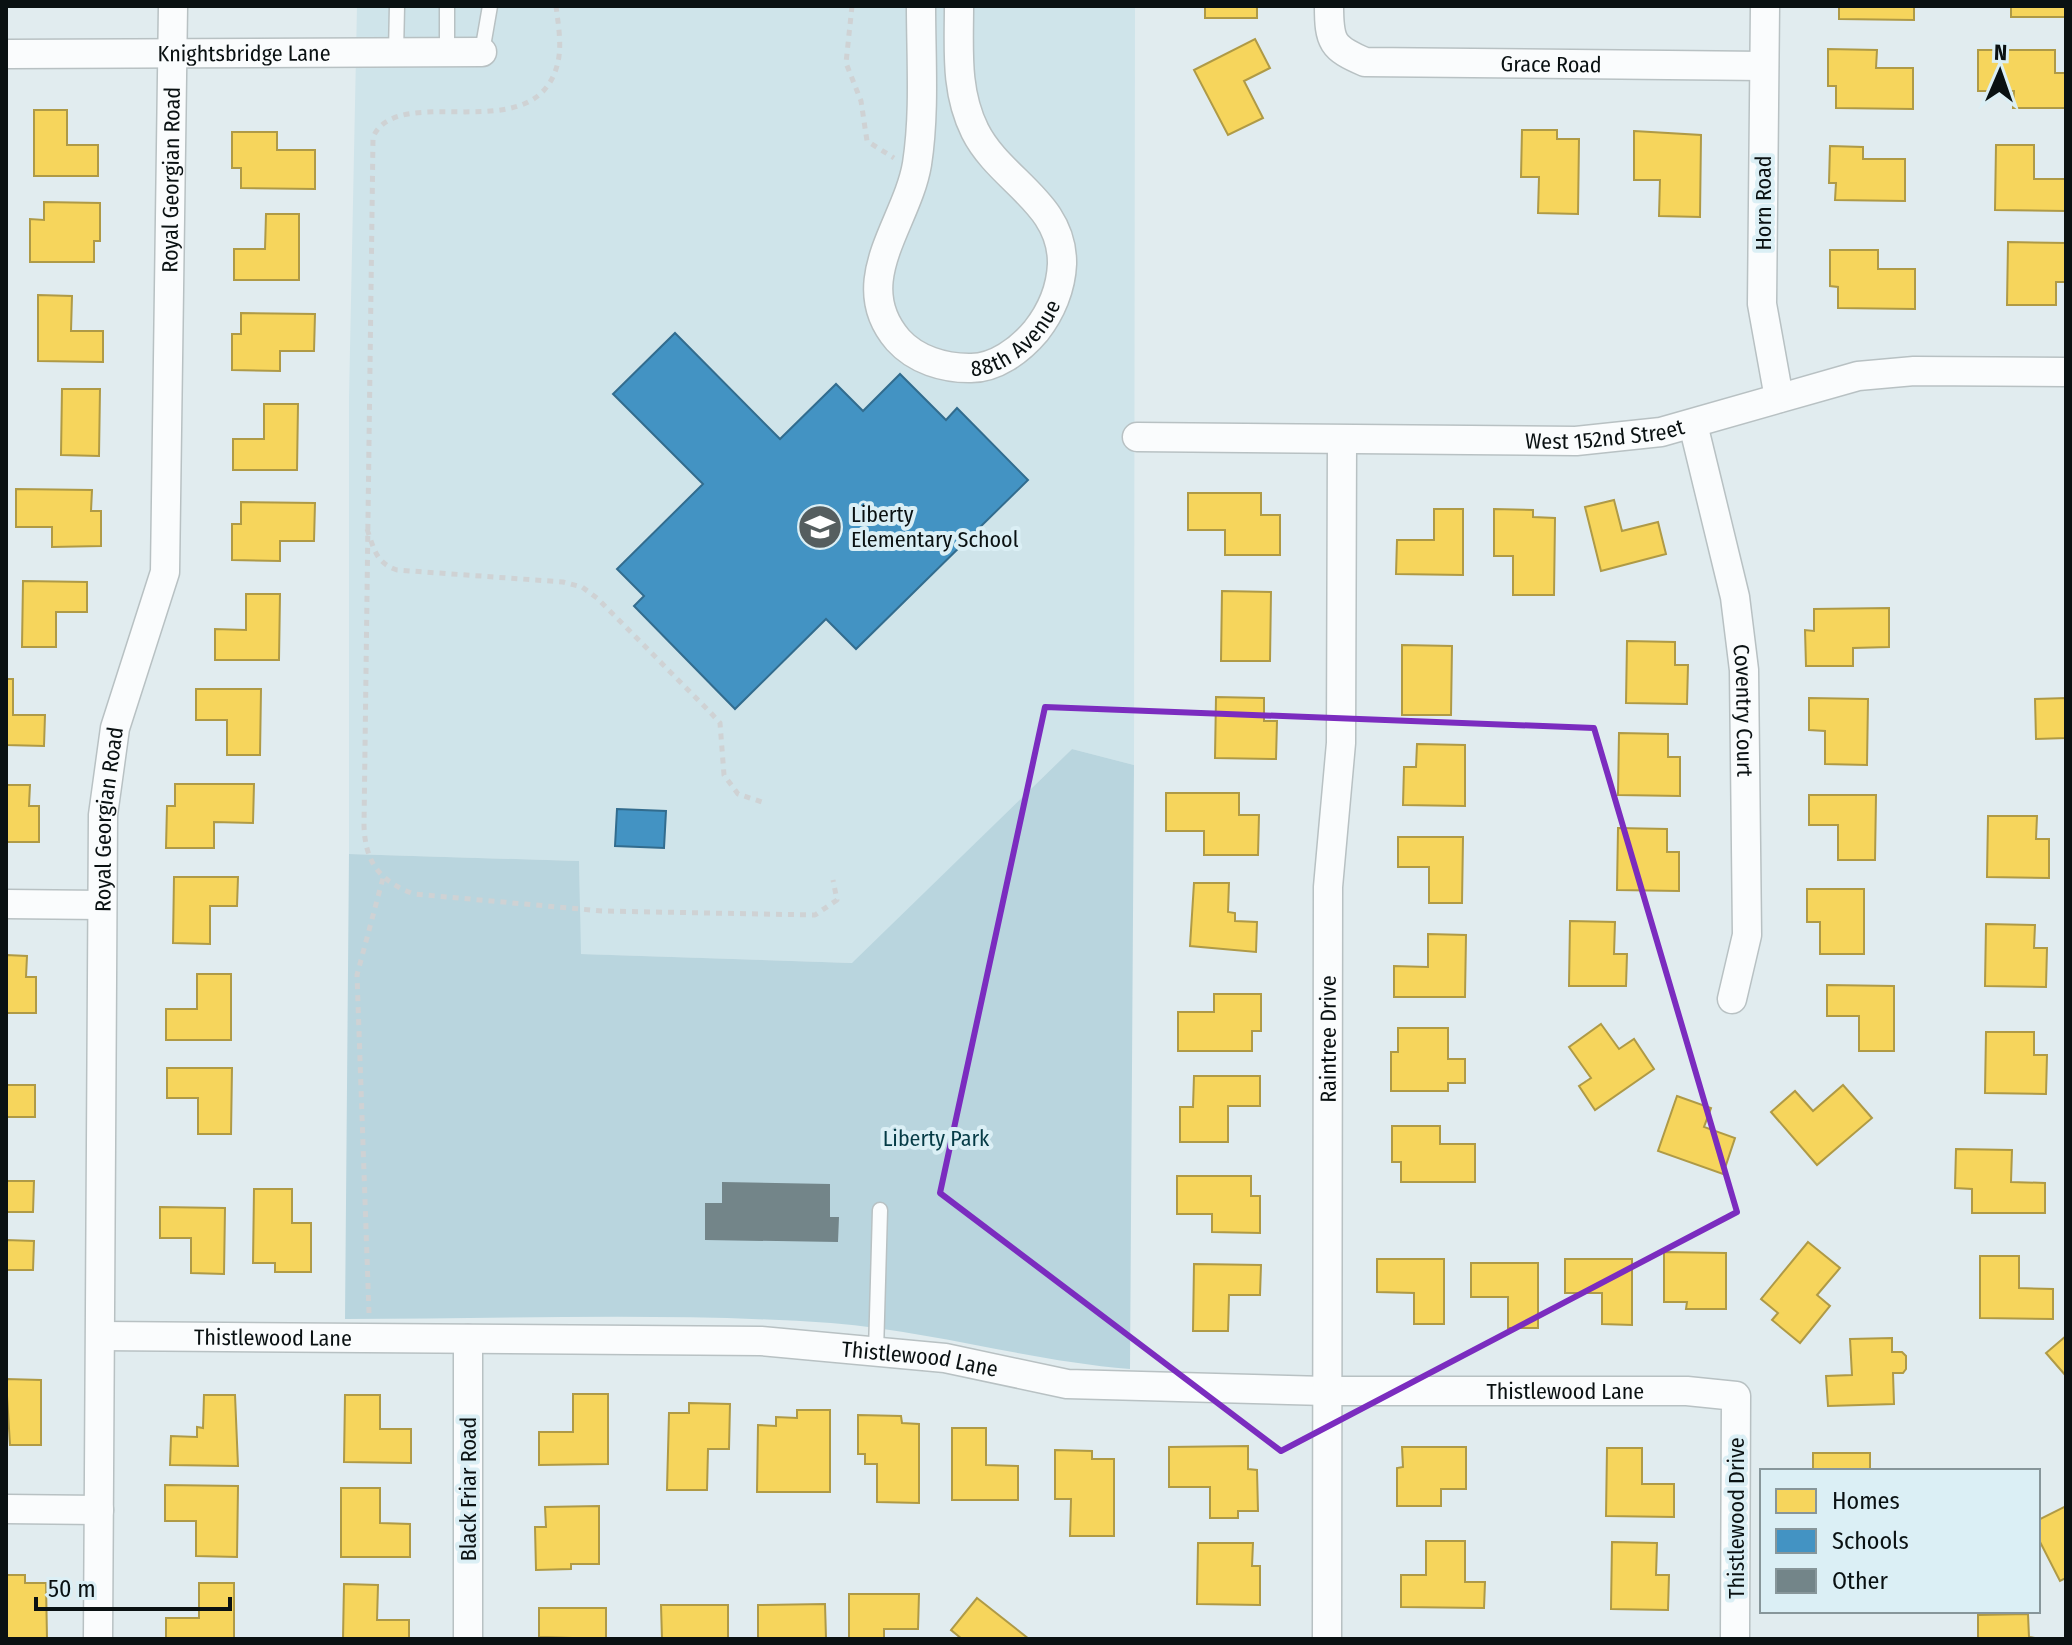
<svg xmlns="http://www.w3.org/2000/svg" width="2072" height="1645" font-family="'Fira Sans Condensed',sans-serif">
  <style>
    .built { fill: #cfe4ea }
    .green { fill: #b9d5de }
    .homes { fill: #f6d55c; stroke: #af9a46; stroke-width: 2 }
    .schools { fill: #4393c3; stroke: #326c8e; stroke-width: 2 }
    .building { fill: #738589 }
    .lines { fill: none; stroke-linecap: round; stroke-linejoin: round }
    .service-casing { stroke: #b8c1c3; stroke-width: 17 }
    .minor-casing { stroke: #b8c1c3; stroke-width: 31 }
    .path { stroke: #cfd2d4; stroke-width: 5; stroke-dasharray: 6 6; stroke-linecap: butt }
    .service { stroke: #fafcfd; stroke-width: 14 }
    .minor { stroke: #fafcfd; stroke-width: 28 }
    .marked { fill: none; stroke: #7b2cbf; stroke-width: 6; stroke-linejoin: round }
    .labels { text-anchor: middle; stroke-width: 8; stroke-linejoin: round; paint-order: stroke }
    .street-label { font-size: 22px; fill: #0a1112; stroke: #dbeff5 }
    .poi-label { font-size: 22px; fill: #0a1112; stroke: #dbeff5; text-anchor: start }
    .park-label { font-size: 22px; fill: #053b46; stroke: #dbeff5 }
  </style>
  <rect width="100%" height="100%" fill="#e1ecef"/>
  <path class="built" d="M357,6h778l-1,759 -62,-16 -219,214 -273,-9 -1,-93 -230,-7v-456z"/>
  <path class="green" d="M1072,749l62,16 -4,604c-101,-8 -198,-38 -299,-46 -161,-11 -324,-4 -486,-4l4,-465 230,7 2,93 271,9z"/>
  <g class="homes">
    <rect x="1205" y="6" width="52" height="12"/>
    <path d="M1839,6h75v14l-75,-1z"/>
    <rect x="2011" y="6" width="55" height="11"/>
    <path d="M1255,39l15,29 -26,13 19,37 -35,17 -34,-65z"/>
    <path d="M1828,49l49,1 -1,18h37v41l-77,-1v-22h-8z"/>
    <path d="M1978,50h77v23h11v35h-53l1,-17h-36z"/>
    <path d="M34,110h33v35h31v31h-64z"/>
    <path d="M1522,130h35v9h22l-1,75 -40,-1 1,-36h-18z"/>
    <path d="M1634,131l67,4 -1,82 -41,-1 1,-36h-26z"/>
    <path d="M232,132h45v18h38v39l-74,-1v-20h-9z"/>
    <path d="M1996,145h38v34h32v32l-71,-1z"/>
    <path d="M1830,146l33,1v12h42v42l-70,-1 1,-17h-7z"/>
    <path d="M44,202l56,1v38h-6v21h-64v-43l14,1z"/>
    <path d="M266,214h33v66h-65v-31h31z"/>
    <path d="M2008,242l58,1v39h-10v23h-49z"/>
    <path d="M1830,250h48v19h37v40l-77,-1v-21l-8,-1z"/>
    <path d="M38,295l34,1 -1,35h32v31l-65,-1z"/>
    <path d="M241,313l74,1 -1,37h-34v20l-48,-1v-36h9z"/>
    <path d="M62,389h38l-1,67 -38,-1z"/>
    <path d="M264,404h34l-1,66h-64v-31h31z"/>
    <path d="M16,489l76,1 -1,21h10v35l-49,1v-20h-36z"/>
    <path d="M1188,493h73v22h19v40h-55v-25h-37z"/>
    <path d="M1614,500l8,31 36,-9 8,32 -65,17 -16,-64z"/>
    <path d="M241,502l74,1 -1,38h-34v20l-48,-1v-36h9z"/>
    <path d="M1434,509h29v66l-67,-1 1,-34h37z"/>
    <path d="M1494,509l39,1v7l22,1 -1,77h-41v-39h-19z"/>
    <path d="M23,581l64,1v30h-31v35h-34z"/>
    <path d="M1222,591l49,1 -1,69h-49z"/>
    <path d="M246,594h34l-1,66h-64v-31l31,1z"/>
    <path d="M1889,608v39l-36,1v18h-47l-1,-36 9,1v-22z"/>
    <path d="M1627,641l48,1v23h13l-1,39 -61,-1z"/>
    <path d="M1402,645l50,1 -1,69h-49z"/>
    <path d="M6,679h7v36h32l-1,31 -38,-1z"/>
    <path d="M196,689h65l-1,66h-33v-35h-31z"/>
    <path d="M1216,697l48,1v23h13l-1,38 -61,-1z"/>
    <path d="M1809,698l59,1 -1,66 -42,-1v-33l-16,-1z"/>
    <path d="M2066,698v40l-30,1 -1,-40z"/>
    <path d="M1619,733l49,1v23h12v39l-62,-1z"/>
    <path d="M1417,744l48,1v61l-62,-1 1,-38h12z"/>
    <path d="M175,784h79l-1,39 -39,-1v26h-48l1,-42h8z"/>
    <path d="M6,785h24l-1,21h10v36h-33z"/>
    <path d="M1166,793h73v22h20l-1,40h-54v-24h-38z"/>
    <path d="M1809,795h67l-1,65h-37v-35h-29z"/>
    <path d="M1988,816h49l-1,23h13v39l-62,-1z"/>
    <path d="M1618,828l49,1v23h12v39l-62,-1z"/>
    <path d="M1398,837h65l-1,66h-33v-36h-31z"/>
    <path d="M174,877h64l-1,29h-27v38l-37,-1z"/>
    <path d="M1194,883h35l-1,29 7,1v8l22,1 -1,30 -66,-6z"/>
    <path d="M1807,889h57v65h-44v-32h-13z"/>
    <path d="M1570,921l45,1 -1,32h13l-1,32h-57z"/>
    <path d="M1986,924l49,1 -1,23h13l-1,39 -61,-1z"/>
    <path d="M1428,934l38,1 -1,62h-71v-31l34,1z"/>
    <path d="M6,955l21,1 -1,21h10v36h-30z"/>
    <path d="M197,974h34v66h-65v-31h31z"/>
    <path d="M1827,985l67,1v65h-35v-35h-32z"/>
    <path d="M1214,994h47v37h-9v20h-74v-39h36z"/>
    <path d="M1601,1024l18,25 15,-10 20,30 -59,41 -16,-24 12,-8 -22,-31z"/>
    <path d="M1398,1028h50v31h17v24h-17v8h-57v-39h7z"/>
    <path d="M1986,1032h48v23h13l-1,39 -61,-1z"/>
    <path d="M167,1068h65l-1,66h-33v-36h-31z"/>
    <path d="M1194,1076h66v30h-32v36h-48v-35h13z"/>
    <rect x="6" y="1085" width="29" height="32"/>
    <path d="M1843,1085l29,33 -55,47 -46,-53 24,-21 18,20z"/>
    <path d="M1677,1096l34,12 -7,19 31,11 -12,36 -65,-23z"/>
    <path d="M1392,1126h48v18h35v38h-74v-20h-9z"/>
    <path d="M1956,1149l56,1 -1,32 34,1v30h-73v-24l-17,-1z"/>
    <path d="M1177,1176h74v20h9v37l-48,-1v-18h-35z"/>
    <path d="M6,1181h28l-1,31h-27z"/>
    <path d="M254,1189h38v34h19v49h-36v-9h-22z"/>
    <path d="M160,1207l65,1 -1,66 -33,-1v-35h-31z"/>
    <path d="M6,1240l28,1 -1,29h-27z"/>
    <path d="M1808,1242l32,26 -23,27 13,11 -30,37 -28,-23 6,-7 -17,-14z"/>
    <path d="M1664,1252l62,1v56h-40l1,-7h-23z"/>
    <path d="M1980,1256h39v32l34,1v30l-73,-1z"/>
    <path d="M1377,1259h67v65h-30v-31l-37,-1z"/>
    <path d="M1565,1259h67v66l-30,-1v-31h-37z"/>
    <path d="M1471,1263h67v65h-30v-31h-37z"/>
    <path d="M1194,1264l67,1 -1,30h-31l-1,36h-35z"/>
    <path d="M2066,1336v40l-20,-23z"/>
    <path d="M1892,1338v14h10l4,4v13l-3,4h-10l1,31 -66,2 -2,-30 26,-1 -2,-36z"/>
    <path d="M6,1379l35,1v65h-31z"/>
    <path d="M573,1394h35v70l-69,1v-33h34z"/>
    <path d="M204,1395h31l3,71 -68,-1 1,-29 26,1v-10l6,1z"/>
    <path d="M345,1395h35v34h31v34l-67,-1z"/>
    <path d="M689,1403l41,1 -1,45h-21l-1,41h-40l2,-77h20z"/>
    <path d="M797,1410h33v82h-73l1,-67 18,1v-9l21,1z"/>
    <path d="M858,1415l43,1 1,7 17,1v79l-42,-1v-38h-12v-10h-7z"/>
    <path d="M952,1428h34v37l32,1v34h-66z"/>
    <path d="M1248,1446v23l9,1 1,41h-20v7h-28v-31h-41v-40z"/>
    <path d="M1402,1447h64v42h-25v17h-44v-38l6,-1z"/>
    <path d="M1607,1448h35v36h32v33l-68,-1z"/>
    <path d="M1055,1450l37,1v8h22v77h-44l1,-37h-16z"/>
    <rect x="1813" y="1453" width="57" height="18"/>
    <path d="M165,1485l73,1 -1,71 -41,-1v-35h-31z"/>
    <path d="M341,1488h39v35l30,1v33h-69z"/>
    <path d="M599,1506v58h-28v5l-35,1 -1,-43h11l-1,-20z"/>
    <path d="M2066,1506v72l-6,3 -22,-43v-18z"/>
    <path d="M1426,1541h39v41h20l-1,26 -83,-1v-32h25z"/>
    <path d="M1612,1542l45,1 -1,32h13l-1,35 -57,-1z"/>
    <path d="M1198,1543h55l-1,23h8v39l-63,-1z"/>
    <path d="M6,1575h19v8h21l1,56h-41z"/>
    <path d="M199,1583h35v56h-68v-21h33z"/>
    <path d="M344,1584l34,1 -1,35h32v19h-66z"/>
    <path d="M849,1594h70l-1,35h-34v10h-35z"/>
    <path d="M977,1598l52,41h-67l-11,-9z"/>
    <path d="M825,1604l1,34 -68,1v-34z"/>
    <path d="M661,1605h67v34h-66z"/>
    <path d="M539,1608h67v31l-67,-2z"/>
    <path d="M2028,1614l1,23 12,2h-63v-24z"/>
  </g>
  <g class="schools">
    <path d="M675,333l105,106 56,-55 27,27 37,-37 46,46 11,-12 71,72 -172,169 -30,-30 -91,90 -101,-103 10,-10 -27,-27 86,-85 -90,-90z"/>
    <path d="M617,809l49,2 -2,37 -49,-2z"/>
  </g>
  <path class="building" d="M722,1182l108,2v33h9l-1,25 -133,-2v-37h17z"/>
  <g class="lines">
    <g class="service-casing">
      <g id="service">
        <path d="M447,6v46"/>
        <path d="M482,52l8,-46"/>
        <path d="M396,53l1,-47"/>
        <path d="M876,1352l4,-142"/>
      </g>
    </g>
    <g class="minor-casing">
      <g id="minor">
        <path id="s1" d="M921,6c0,52 4,107 -4,158 -10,60 -69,118 -19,176 18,20 46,28 71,28 26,1 51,-18 67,-37 15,-19 25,-43 26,-67 1,-62 -62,-83 -87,-133 -20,-40 -16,-82 -16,-125"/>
        <path id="s2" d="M1329,6c0,36 3,42 36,56l399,4"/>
        <path d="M1765,6l-3,298 17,94"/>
        <path id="s3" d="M6,54l476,-2"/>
        <path id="s4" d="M1693,424l42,173 9,73 3,265 -15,64"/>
        <path id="s5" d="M1137,437l439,4 85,-9 197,-56 56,-5 152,1"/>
        <path d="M6,904l96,1"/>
        <path id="s6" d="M101,1336l660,5 184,17 122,26 258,7h362l49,5 -1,243"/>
        <path d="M6,1509l93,1"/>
        <path id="s7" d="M98,1639l5,-824 12,-87 50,-156 8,-566"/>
        <path d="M468,1639v-300"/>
        <path id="s8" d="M1327,1639l1,-752 13,-144 1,-302"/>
      </g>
    </g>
    <g class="path">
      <path d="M556,6c2,17 6,38 2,56 -21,91 -158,17 -185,75l-9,688c1,37 15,56 50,69l188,17 213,4 22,-15 -4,-20"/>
      <path d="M852,6l-6,57 15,38 6,40 27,17"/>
      <path d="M367,529c7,20 9,34 30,41l166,12 19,5 15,11 113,114 10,11 4,52 14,19 24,8"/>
      <path d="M369,1313l-12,-338 26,-97"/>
    </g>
    <use href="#service" class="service"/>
    <use href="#minor" class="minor"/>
  </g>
  <path class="marked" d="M1045,707l549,21 143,484 -456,239 -341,-258z"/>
  <defs>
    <g id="school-disc" transform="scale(2.3)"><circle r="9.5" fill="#555e5f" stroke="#dbeff5"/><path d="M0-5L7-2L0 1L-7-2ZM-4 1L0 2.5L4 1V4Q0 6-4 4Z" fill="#fff"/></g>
  </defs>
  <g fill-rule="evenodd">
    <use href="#school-disc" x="820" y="527"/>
  </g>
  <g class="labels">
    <g class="street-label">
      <text dy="8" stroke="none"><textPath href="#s3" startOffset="238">Knightsbridge Lane</textPath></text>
      <text dy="8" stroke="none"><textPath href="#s2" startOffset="260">Grace Road</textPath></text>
      <text dy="8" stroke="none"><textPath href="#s7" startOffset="1468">Royal Georgian Road</textPath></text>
      <text transform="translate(1763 203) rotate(-90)" y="8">Horn Road</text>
      <text dy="8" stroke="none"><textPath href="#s1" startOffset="482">88th Avenue</textPath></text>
      <text dy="8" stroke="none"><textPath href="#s5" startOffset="468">West 152nd Street</textPath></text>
      <text dy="8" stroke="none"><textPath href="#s4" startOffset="292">Coventry Court</textPath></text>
      <text dy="8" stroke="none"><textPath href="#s7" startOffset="820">Royal Georgian Road</textPath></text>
      <text dy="8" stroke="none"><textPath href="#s8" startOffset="600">Raintree Drive</textPath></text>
      <text dy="8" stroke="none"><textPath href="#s6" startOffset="172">Thistlewood Lane</textPath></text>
      <text dy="8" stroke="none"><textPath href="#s6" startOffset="820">Thistlewood Lane</textPath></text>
      <text dy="8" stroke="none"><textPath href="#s6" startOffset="1468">Thistlewood Lane</textPath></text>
      <text transform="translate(468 1489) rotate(-90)" y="8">Black Friar Road</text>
      <text transform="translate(1736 1518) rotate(-90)" y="8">Thistlewood Drive</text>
    </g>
    <g class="poi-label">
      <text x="851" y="522">Liberty<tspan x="851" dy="25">Elementary School</tspan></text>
    </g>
    <g class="park-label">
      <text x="936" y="1146">Liberty Park</text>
    </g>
  </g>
  <rect width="2072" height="1645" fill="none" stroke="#0a1112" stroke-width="16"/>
  <rect x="1760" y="1469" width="280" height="144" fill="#dbeff5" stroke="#87969a" stroke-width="2"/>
  <rect x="1776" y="1489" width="40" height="24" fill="#f6d55c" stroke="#87969a" stroke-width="2"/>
  <text x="1832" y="1509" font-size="24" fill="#0a1112">Homes</text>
  <rect x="1776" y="1529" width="40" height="24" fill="#4393c3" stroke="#87969a" stroke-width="2"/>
  <text x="1832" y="1549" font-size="24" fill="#0a1112">Schools</text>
  <rect x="1776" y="1569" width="40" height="24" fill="#738589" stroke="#87969a" stroke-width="2"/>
  <text x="1832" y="1589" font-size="24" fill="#0a1112">Other</text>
  <g transform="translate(2000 72) rotate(2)" stroke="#dbeff5" stroke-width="6" paint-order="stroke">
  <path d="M0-6L14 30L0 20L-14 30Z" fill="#0a1112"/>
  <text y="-12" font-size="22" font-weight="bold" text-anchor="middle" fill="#0a1112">N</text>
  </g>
  <path d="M36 1597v12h194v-12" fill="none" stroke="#0a1112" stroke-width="4"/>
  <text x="48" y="1597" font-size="24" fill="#0a1112" stroke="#dbeff5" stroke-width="6" paint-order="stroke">50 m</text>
</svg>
